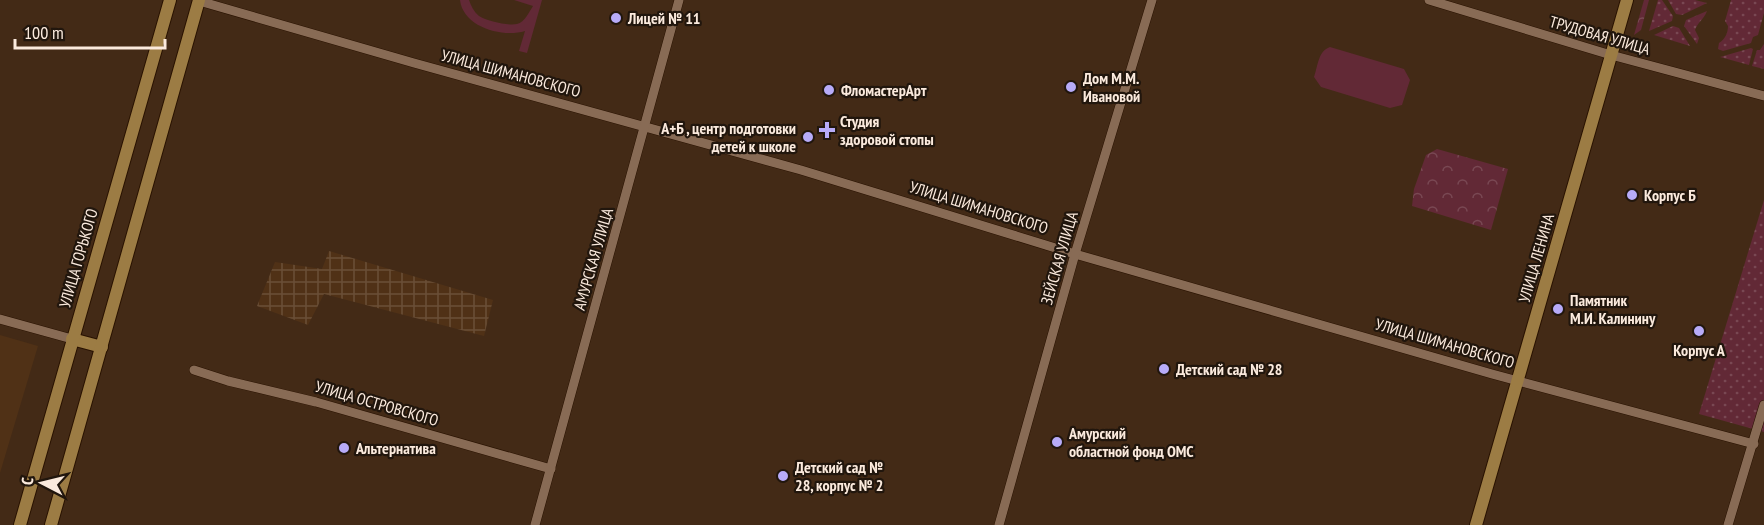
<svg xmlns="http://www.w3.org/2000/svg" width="1764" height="525" font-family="'PT Sans Narrow',sans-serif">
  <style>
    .built { fill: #503116 }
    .industrial { fill: url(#industrial-grid) }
    .grass { fill: url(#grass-dots) }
    .forest { fill: url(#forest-crowns) }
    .garden { fill: #622936 }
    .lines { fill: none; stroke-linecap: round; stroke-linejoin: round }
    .minor-casing { stroke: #291200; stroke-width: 10 }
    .major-casing { stroke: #291200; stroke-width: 14 }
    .minor { stroke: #886b55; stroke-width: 9 }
    .major { stroke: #9c7c44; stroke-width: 12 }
    .poi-dot { fill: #b7abf8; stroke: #21160d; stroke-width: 2 }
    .labels { text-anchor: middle; stroke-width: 4.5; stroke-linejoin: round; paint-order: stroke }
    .poi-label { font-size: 16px; font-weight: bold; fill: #fbeadd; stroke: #21160d; text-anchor: start }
    .street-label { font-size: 16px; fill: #fbeadd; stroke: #21160d }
  </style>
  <defs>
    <pattern id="industrial-grid" width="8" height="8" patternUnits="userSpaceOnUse" patternTransform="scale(1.5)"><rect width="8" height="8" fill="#503116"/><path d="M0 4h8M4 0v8" fill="none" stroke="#6a4f37"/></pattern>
    <pattern id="grass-dots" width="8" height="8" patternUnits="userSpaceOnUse" patternTransform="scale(1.5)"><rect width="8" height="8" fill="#622936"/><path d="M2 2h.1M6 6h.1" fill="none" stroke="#794853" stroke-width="1.8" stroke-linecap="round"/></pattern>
    <pattern id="forest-crowns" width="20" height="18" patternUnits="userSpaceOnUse" patternTransform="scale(1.5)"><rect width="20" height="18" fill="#622936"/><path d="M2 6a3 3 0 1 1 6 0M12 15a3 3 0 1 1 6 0" fill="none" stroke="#794853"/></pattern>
  </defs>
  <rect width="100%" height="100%" fill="#432a16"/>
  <path class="built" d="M0,335l38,11 -38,127z"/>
  <path class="industrial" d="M329,251l164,49 -9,36 -160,-42 -16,31 -51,-19 18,-44 47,7z"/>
  <g class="grass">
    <path d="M1658,0h4l11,16 -1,5 -23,10z"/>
    <path d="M1668,0h27l12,3 -25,12 -6,-1z"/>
    <path d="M1731,0h33v13l-6,22 -5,2 -2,6 -28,8 -5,-2 1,-6c6,-4 9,-10 9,-17l-3,-5z"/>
    <path d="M1707,11c-3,8 -9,11 -12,19l4,8 -2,6 -13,-18 2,-6z"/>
    <path d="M1673,26l6,2 11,18 -36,-11z"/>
    <path d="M1764,44v25l-12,-3 5,-16h3z"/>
    <path d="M1751,48l2,1 -4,16 -29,-8z"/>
    <path d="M1764,200v232l-65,-18z"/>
  </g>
  <g class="forest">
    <path d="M1644,0h5l-8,30 -7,5z"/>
    <path d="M1437,149l71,20 -17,61 -79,-24 2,-17 12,-34z"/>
  </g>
  <g class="garden">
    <path d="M460,0h9c2,6 5,12 10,16 8,5 29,10 38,8 8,-2 12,-12 16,-18l-19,-6h28l-15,53 -8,-2 6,-20c-23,7 -62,-4 -65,-31z"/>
    <path d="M1330,47l74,22 6,11 -8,25 -12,3 -69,-21 -7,-10c4,-11 4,-26 16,-30z"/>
  </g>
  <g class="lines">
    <g class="minor-casing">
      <g id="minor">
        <path d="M1429,0l182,55 153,41"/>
        <path d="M199,1l215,62 387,107 274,84 417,120 262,70"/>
        <path d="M0,319l72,20"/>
        <path d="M194,370l34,11 88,21 235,67"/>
        <path d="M535,525l144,-525"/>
        <path d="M999,525l76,-271 77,-254"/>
        <path d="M1728,525l36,-120"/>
      </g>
    </g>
    <g class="major-casing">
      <g id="major">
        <path d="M72,339l30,8"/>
        <path d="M20,525l150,-525"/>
        <path d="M51,525l148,-525"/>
        <path d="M1476,525l151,-525"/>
      </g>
    </g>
    <use href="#minor" class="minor"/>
    <use href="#major" class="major"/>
  </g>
  <g class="poi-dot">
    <circle cx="616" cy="18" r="6"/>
    <circle cx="1071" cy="87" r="6"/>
    <circle cx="829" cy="90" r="6"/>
    <path d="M824 121h6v6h6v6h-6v6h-6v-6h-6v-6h6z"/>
    <circle cx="808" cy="137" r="6"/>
    <circle cx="1632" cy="195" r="6"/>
    <circle cx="1558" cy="309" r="6"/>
    <circle cx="1699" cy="331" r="6"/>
    <circle cx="1164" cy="369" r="6"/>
    <circle cx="1057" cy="442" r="6"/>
    <circle cx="344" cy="448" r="6"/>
    <circle cx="783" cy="476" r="6"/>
  </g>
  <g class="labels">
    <g class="poi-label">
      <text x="628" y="24">Лицей № 11</text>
      <text x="1083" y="84">Дом М.М.<tspan x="1083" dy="18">Ивановой</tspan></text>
      <text x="841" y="96">ФломастерАрт</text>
      <text x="840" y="127">Студия<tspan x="840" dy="18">здоровой стопы</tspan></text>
      <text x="796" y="134" text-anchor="end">А+Б , центр подготовки<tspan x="796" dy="18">детей к школе</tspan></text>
      <text x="1644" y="201">Корпус Б</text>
      <text x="1570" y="306">Памятник<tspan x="1570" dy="18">М.И. Калинину</tspan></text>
      <text x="1699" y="356" text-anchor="middle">Корпус А</text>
      <text x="1176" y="375">Детский сад № 28</text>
      <text x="1069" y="439">Амурский<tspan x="1069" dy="18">областной фонд ОМС</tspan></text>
      <text x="356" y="454">Альтернатива</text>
      <text x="795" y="473">Детский сад №<tspan x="795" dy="18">28, корпус № 2</tspan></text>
    </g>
    <g class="street-label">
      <text transform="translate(1600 35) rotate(16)" y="6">ТРУДОВАЯ УЛИЦА</text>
      <text transform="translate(511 73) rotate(15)" y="6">УЛИЦА ШИМАНОВСКОГО</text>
      <text transform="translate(979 207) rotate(17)" y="6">УЛИЦА ШИМАНОВСКОГО</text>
      <text transform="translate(78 258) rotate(-74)" y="6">УЛИЦА ГОРЬКОГО</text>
      <text transform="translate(1059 258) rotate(-74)" y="6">ЗЕЙСКАЯ УЛИЦА</text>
      <text transform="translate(1536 258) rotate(-74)" y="6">УЛИЦА ЛЕНИНА</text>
      <text transform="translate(593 259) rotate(-74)" y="6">АМУРСКАЯ УЛИЦА</text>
      <text transform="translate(1445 343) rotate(16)" y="6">УЛИЦА ШИМАНОВСКОГО</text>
      <text transform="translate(377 403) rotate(16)" y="6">УЛИЦА ОСТРОВСКОГО</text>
    </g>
  </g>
  <g transform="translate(42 483) rotate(277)" stroke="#21160d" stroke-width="4.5" paint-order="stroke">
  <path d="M0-4.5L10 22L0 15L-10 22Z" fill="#fbeadd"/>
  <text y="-9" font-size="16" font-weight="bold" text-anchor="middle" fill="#fbeadd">С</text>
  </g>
  <path d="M15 39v9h150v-9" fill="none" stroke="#fbeadd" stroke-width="3"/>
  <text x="24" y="39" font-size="18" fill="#fbeadd" stroke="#21160d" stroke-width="4.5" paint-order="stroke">100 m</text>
</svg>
